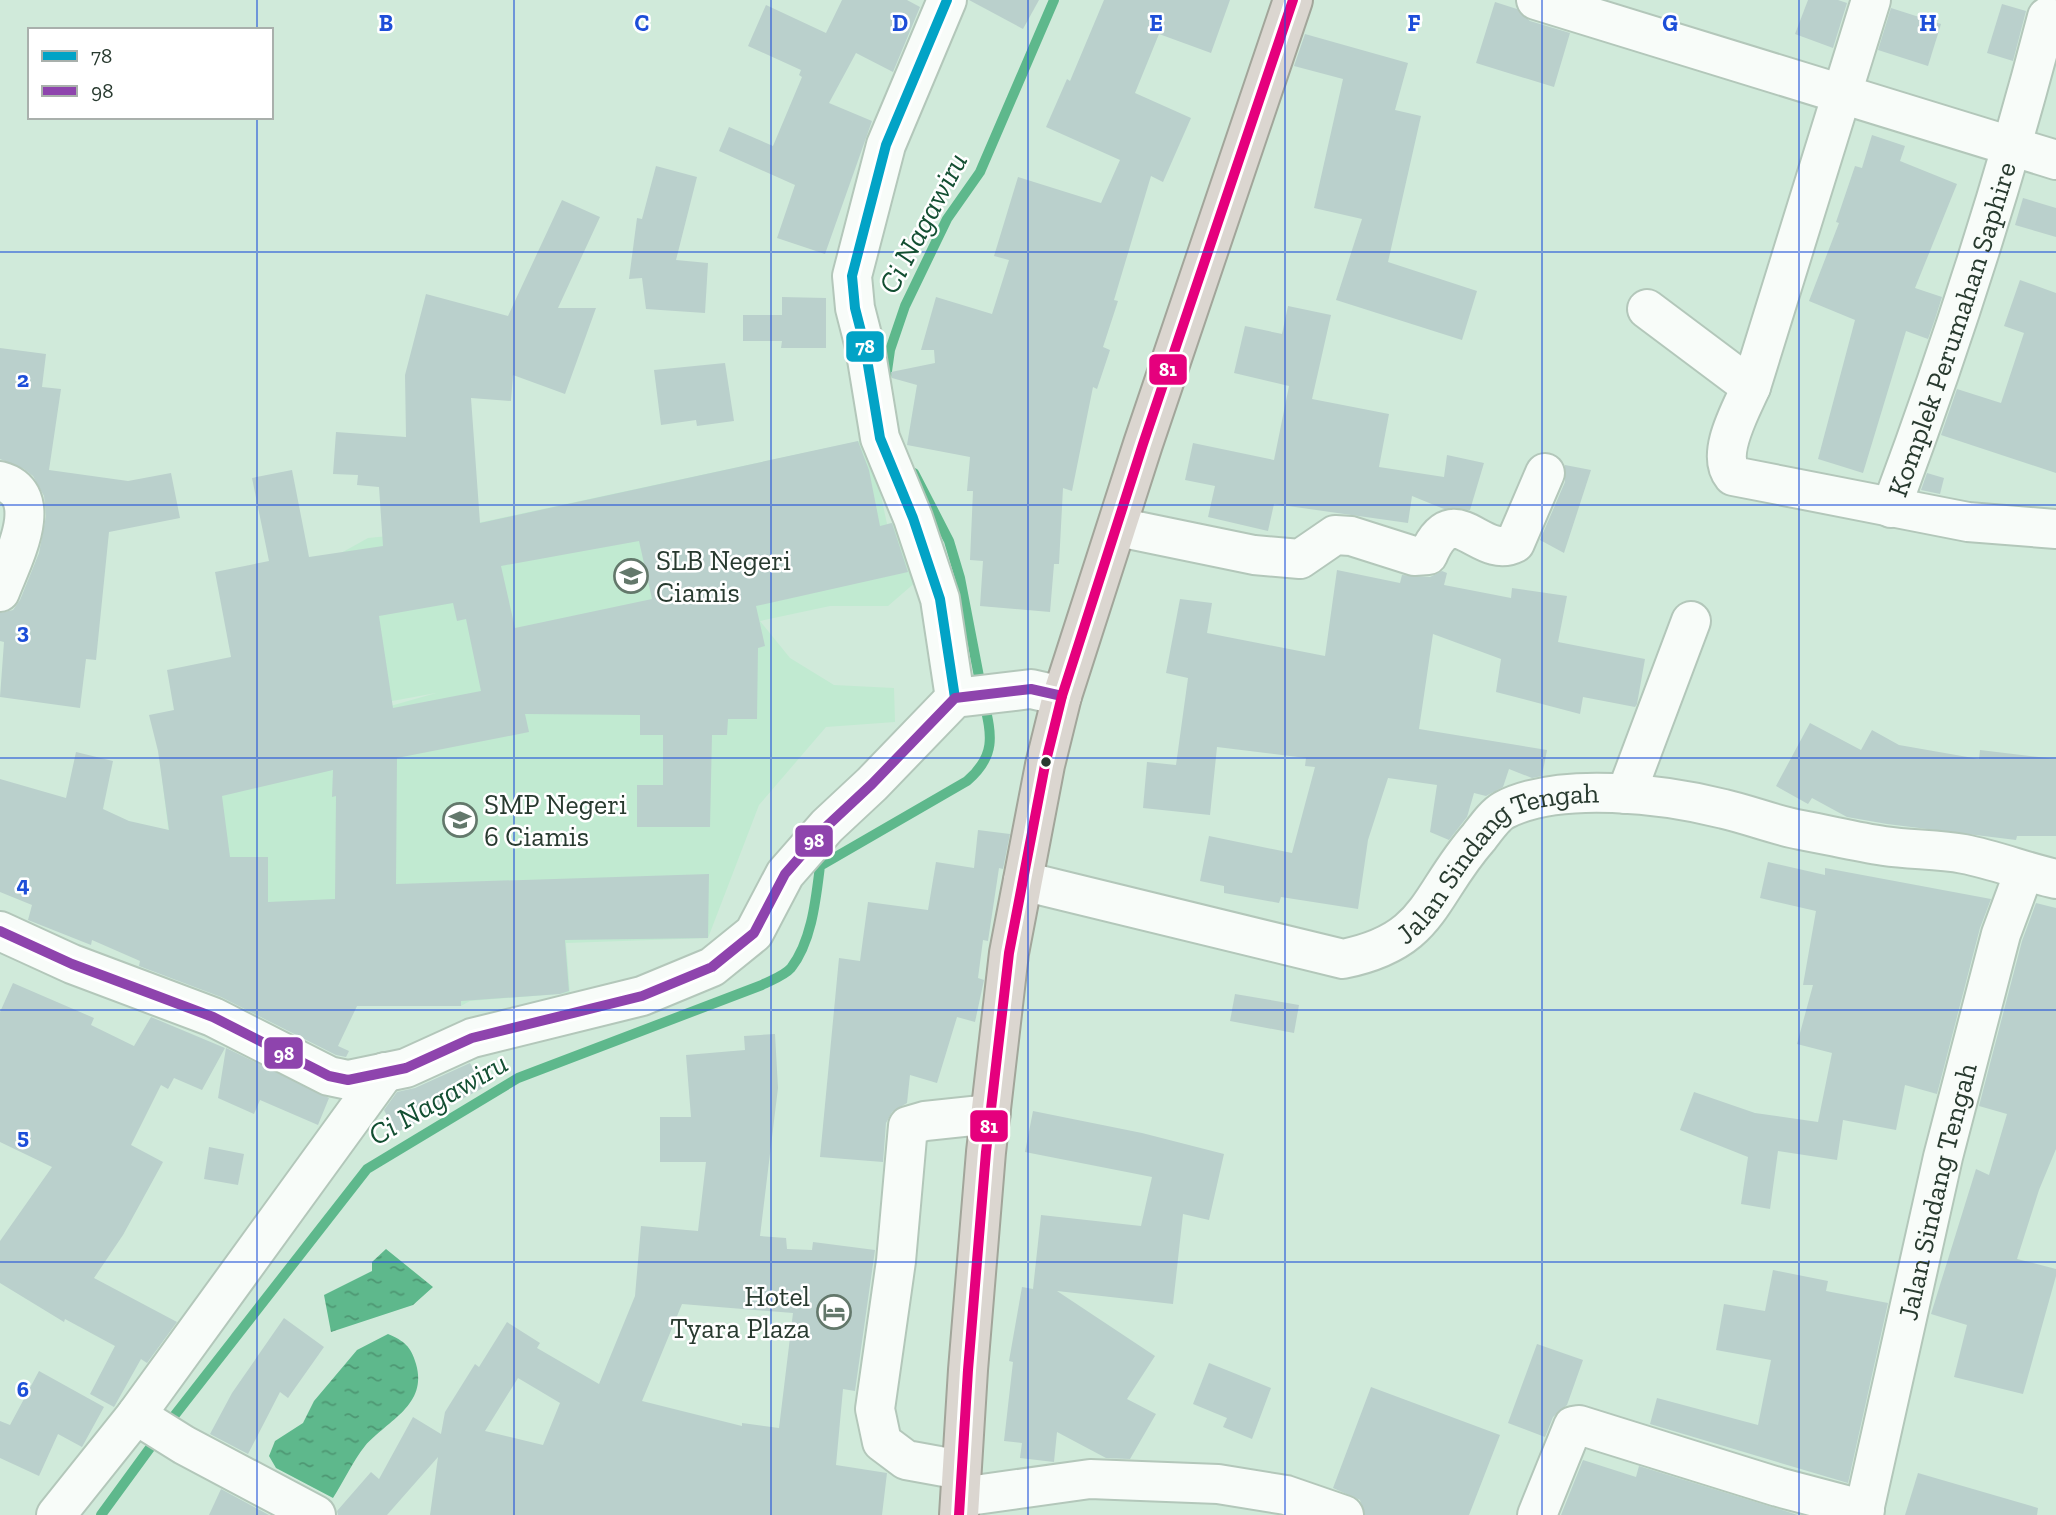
<svg xmlns="http://www.w3.org/2000/svg" width="2056" height="1515" font-family="'Zilla Slab',serif">
  <style>
    .built { fill: #c1ead1 }
    .water { fill: url(#water-ripples) }
    .lines { fill: none; stroke-linecap: round; stroke-linejoin: round }
    .stream { stroke: #5eb88c; stroke-width: 10 }
    .building { fill: #bad0cc; fill-rule: evenodd }
    .minor-casing { stroke: #b3c7ba; stroke-width: 42 }
    .highway-casing { stroke: #a2a59a; stroke-width: 42 }
    .minor { stroke: #f8fcf9; stroke-width: 38 }
    .highway { stroke: #dbd6d0; stroke-width: 38 }
    .bus-1-casing { stroke: #fff; stroke-width: 16 }
    .bus-2-casing { stroke: #fff; stroke-width: 16 }
    .bus-3-casing { stroke: #fff; stroke-width: 16 }
    .bus-1 { stroke: #02a3c6; stroke-width: 10 }
    .bus-2 { stroke: #8e44ad; stroke-width: 10 }
    .bus-3 { stroke: #e5007d; stroke-width: 10 }
    .grid { fill: none; stroke: #1d4ed8; stroke-width: 2; stroke-opacity: 0.55 }
    .bus-dot { fill: #283a2f; stroke: #fff; stroke-width: 2.5 }
    .labels { text-anchor: middle; stroke-width: 5; stroke-linejoin: round; paint-order: stroke }
    .street-label { font-size: 28px; fill: #283a2f; stroke: #fff }
    .poi-label { font-size: 28px; fill: #283a2f; stroke: #fff; text-anchor: start }
    .water-label { font-size: 30px; font-style: italic; fill: #134f32; stroke: #fff }
    .grid-label { font-size: 23px; text-anchor: middle; font-weight: bold; fill: #1d4ed8; stroke: #fff; stroke-width: 5; stroke-linejoin: round; paint-order: stroke }
    .line-badge { stroke: #fff; stroke-width: 2.5 }
    .badge-label { font-size: 19px; text-anchor: middle; font-weight: bold; fill: #fff }
  </style>
  <defs>
    <pattern id="water-ripples" width="26" height="14" patternUnits="userSpaceOnUse" patternTransform="scale(1.75)"><rect width="26" height="14" fill="#5eb88c"/><path d="M2 4q2-2 4 0t4 0M15 11q2-2 4 0t4 0" fill="none" stroke="#4e9773"/></pattern>
  </defs>
  <rect width="100%" height="100%" fill="#d0eada"/>
  <path class="built" d="M869,439l18,85 18,-4 12,61 -29,25h-58l-70,15 30,37 44,27 60,3 1,34 -69,5 -67,78 -51,133 -142,5 4,50 -100,8 -9,5h-94l-198,-171 -10,-82 207,-40 70,-20 -159,29 64,-169 27,-15 72,-7z"/>
  <g class="water">
    <path d="M386,1249l47,38 -20,18 -82,27 -7,-37 48,-24v-9z"/>
    <path d="M388,1334c16,7 23,12 28,30 12,41 -28,56 -51,82 -12,15 -21,35 -32,52l-57,-30 -7,-12 6,-15 28,-18 11,-22 43,-51z"/>
  </g>
  <g class="lines">
    <g class="stream">
      <path d="M886,378l4,-28 15,-44 42,-87 33,-47 74,-172"/>
      <path d="M914,473l35,68 11,37 21,109"/>
      <path d="M167,1425l200,-256 151,-91 244,-93c9,-5 22,-9 29,-17 21,-27 25,-70 29,-102l147,-85c29,-25 25,-45 17,-79"/>
      <path d="M101,1515l57,-78"/>
    </g>
  </g>
  <g class="building">
    <path d="M842,0h65l13,7 -27,65 -37,-19 -27,50 43,18 -47,133 -48,-16 18,-53 -76,-34 10,-24 44,19 29,-69 -3,-2 2,-5 -53,-24 18,-41 60,28z"/>
    <path d="M969,0h70l-16,29z"/>
    <path d="M1104,0h126l-19,53 -52,-19 -24,59 56,25 -28,64 -12,-6 -37,124 4,1 -15,46 7,3 -13,39 -4,-2 -21,104 -9,-3 -4,76h-5l-4,48 -70,-6 3,-45 -13,-1 3,-69h-6l3,-34 -63,-12 10,-60 -25,-7 -1,-6 44,-9 -1,-13h-13l15,-53 56,17 17,-54 -15,-4 24,-79 83,26 19,-43 -74,-33 21,-48 3,2z"/>
    <path d="M1808,0h30l9,3 -14,45 -38,-14z"/>
    <path d="M1495,2l22,7 13,12 40,12 -16,54 -78,-24z"/>
    <path d="M2002,4l24,7 -13,50 -26,-8z"/>
    <path d="M1891,8l50,16 -13,42 -50,-16z"/>
    <path d="M1305,34l103,29 -13,47 26,6 -33,146 89,29 -15,49 -126,-40 26,-81 -48,-11 29,-129 -49,-13z"/>
    <path d="M1872,135l33,11 -5,15 57,23 -42,104 27,9 -7,22 -7,20 -22,-8 -43,142 -45,-14 37,-139 -46,-19 30,-78 -3,-1 19,-56 7,2z"/>
    <path d="M656,166l41,11 -21,83 32,3 -3,50 -59,-4 -4,-31 -13,1 8,-61 5,1z"/>
    <path d="M2023,198l33,10v29l-41,-12z"/>
    <path d="M562,200l38,17 -42,91h38l-31,86 -52,-19 -2,26 -40,-3 9,125 378,-82 11,29 11,56 12,-3 16,49 -152,34 9,40 -7,2 -1,71h-29l-1,16h-15l-2,92h-73v-42h26v-50h-23v-20l-115,-1 4,18 -132,26 -1,126 313,-10 -1,64 -143,2 4,51 -9,3 -99,7v5h-104l-19,40 11,5 -3,6 -10,-2 -115,-58 -82,-31 1,-5 -48,-21 -1,5 -63,-25 4,-15 -32,-13v-113l66,19 10,-46 37,9 -10,48 26,12 40,9 -11,-79 -9,-36 25,-5 -7,-40 64,-13 -16,-85 54,-11 -17,-83 40,-8 17,87 74,-11 -4,-59 -22,-2 1,-10 -25,-1 3,-42 70,5 -1,-62 21,-81 82,22zM639,541l13,58 -137,29 -14,-62zM453,603l4,18 9,-2 15,72 -88,17 -14,-92zM333,770l-1,27 4,-1 -1,103 -67,3v-45h-38l-8,-61z"/>
    <path d="M2020,280l36,13v180l-115,-38 16,-46 44,14 23,-70 -20,-7z"/>
    <path d="M782,297l44,1v50h-45l1,-7h-39v-26h39z"/>
    <path d="M1288,306l43,9 -19,84 77,15 -10,53 65,10 3,-22 37,8 -14,47 -26,-1 -32,-13 -4,27 -134,-19 -6,27 -60,-14 7,-31 -30,-6 8,-37 81,17 15,-74 -55,-13 11,-47 37,8z"/>
    <path d="M0,348l46,6 -4,33 19,2 -12,81 79,11 43,-8 9,45 -71,14 -13,128 -10,-1 -6,49 -80,-11 4,-55 -4,-1v-28l13,-3 7,-10 19,-47 7,-37 -2,-20 -11,-20 -9,-7 -24,-10z"/>
    <path d="M725,363l9,58 -37,5 -1,-6 -35,5 -7,-55z"/>
    <path d="M1565,465l26,5 -27,83 -24,-13 25,-58z"/>
    <path d="M1927,473l17,5 -4,16 -19,-4z"/>
    <path d="M1337,570l63,13 2,-8 28,2 12,-6 5,2 -3,12 67,13 1,-10 55,8 -9,46 87,17 -8,45 -2,3 -52,-10 -3,17 -84,-22 5,-33 -68,-25 -14,95 128,21 -5,26 -10,2 -23,-9 -6,18 -17,9 -12,-3 -7,24 -18,23 -19,-8 7,-47 -49,-7 -20,62 -10,69 -77,-12 -2,6 -55,-10v-7l-24,-5 9,-45 83,17 23,-86 -10,-1 1,-8 -89,-11 -7,68 -67,-7 4,-46 29,3 12,-87 -22,-5 14,-74 32,4 -5,30 118,23z"/>
    <path d="M1810,723l51,27 11,-20 27,15 80,14 1,-9 76,9v77h-39l-1,4 -129,-16 -40,-7 -35,-19 -4,6 -32,-18z"/>
    <path d="M978,830l32,4 -7,35 -4,-1 -11,73 -5,-1 -5,38 6,2 -9,42 -18,-5 -20,66 -27,-8 -3,28 -15,9 -6,11 -3,39 -63,-5 19,-199 21,3 8,-59 60,8 8,-48 38,6z"/>
    <path d="M1768,862l57,13v-7l166,31 -11,29 -43,166 -32,-9 -9,45 -53,-10 -6,40 -59,-9 -8,58 -29,-5 7,-47 -68,-27 14,-38 61,21 63,9 14,-69 -35,-9 16,-59h-10l13,-74 -56,-13z"/>
    <path d="M2036,903l20,5v241l-17,41 -22,69 39,10v7l-33,118 -69,-17 13,-52 -36,-11 45,-145 13,6 18,-61 -28,-8 43,-165z"/>
    <path d="M13,983l81,35 -3,7 43,21 17,-29 74,31 -23,42 -28,-12 -6,11 -7,-4 -30,60 32,17 -40,73 -29,43 83,44 -30,41 -6,-4 -27,48 -24,-13 25,-48 -50,-27 -1,3 -64,-39v-42l52,-74 -52,-25v-130z"/>
    <path d="M1235,994l64,11 -5,28 -64,-12z"/>
    <path d="M775,1034l3,54 -18,148 26,2 1,11 25,1 1,-8 62,8 -20,141 -12,-2 -7,76 51,8 -5,42h-452l8,-58 -51,58h-49l-1,-4 34,-39 8,7 34,-62 28,17 4,-22 30,-48 4,3 28,-45 33,21 -3,5 62,36 36,-88 6,-70 57,5 8,-69h-46v-45h31l-5,-62 59,-5 -1,-14zM682,1304l111,9 -14,115 -37,-5v3l-100,-25zM518,1378l42,25 -17,42 -58,-14z"/>
    <path d="M226,1048l103,50 -11,27 -58,-25 -6,14 -36,-16z"/>
    <path d="M470,1063l13,25 -87,45 -12,-23 13,-18 18,-4z"/>
    <path d="M1033,1111l109,22 82,21 -15,66 -26,-6 -10,90 -116,-13 98,65 -28,43 29,15 -26,45 -24,-1 -49,-26 -3,30 -34,-4 2,-15 -18,-2 9,-79 -4,-1 13,-74 11,2 8,-74 100,11 11,-49 -127,-25z"/>
    <path d="M209,1147l35,7 -6,31 -34,-6z"/>
    <path d="M1773,1270l55,11 -2,10 62,12 -40,180 -198,-59 7,-26 101,27 13,-65 -55,-10 8,-46 41,7z"/>
    <path d="M284,1318l40,29 -36,51 -8,-6 -32,62 -38,-20 22,-41z"/>
    <path d="M1537,1344l46,16 -16,45 -14,12 -8,20 -37,-14z"/>
    <path d="M1209,1363l62,25 -19,51 -29,-12 4,-9 -34,-14z"/>
    <path d="M39,1371l65,36 -22,40 -24,-13 -19,42 -39,-18v-37l10,4z"/>
    <path d="M1371,1387l129,48 -31,80h-104l-5,-15 -27,-12z"/>
    <path d="M1583,1460l53,17 3,-11 159,49h-237z"/>
    <path d="M1918,1473l120,35 -1,7h-132z"/>
    <path d="M221,1489l48,26h-60z"/>
  </g>
  <g class="lines">
    <g class="minor-casing">
      <g id="minor">
        <path d="M947,0l-61,145 -34,131 3,32 10,39 15,91 33,80 27,81 15,99"/>
        <path d="M1536,0l520,160"/>
        <path d="M1871,0l-120,387c-10,23 -36,67 -18,89l235,46 88,7"/>
        <path d="M1647,309l104,78"/>
        <path d="M0,481c49,13 11,81 0,111"/>
        <path id="s1" d="M1891,508c60,-161 113,-324 156,-491"/>
        <path d="M1118,527l136,28 46,4 35,-24 16,1 63,20 14,-1c26,-61 52,6 87,-12l30,-70"/>
        <path d="M1626,794l65,-173"/>
        <path id="s2" d="M1023,881l320,78c89,-18 84,-63 136,-122 7,-9 16,-22 25,-27 56,-29 161,-16 220,-1 26,6 50,16 77,21 28,5 55,12 83,16 27,4 54,3 80,8 31,6 61,18 92,25"/>
        <path d="M0,931l72,33 141,53 116,59 19,4 58,-12 66,-30 170,-42 70,-29 42,-34 31,-59 42,-48 45,-42 83,-86 76,-9 31,7"/>
        <path d="M136,1415l48,30 132,70"/>
        <path d="M961,1470l-55,-10 -24,-18 -7,-33 21,-148 12,-135 17,-5 66,-7"/>
        <path d="M961,1497l129,-18 128,5 68,11 58,20"/>
        <path d="M56,1515l80,-100 249,-343"/>
        <path d="M1537,1515l36,-89 6,-1 199,62 87,23"/>
        <path id="s3" d="M1863,1515l80,-358 58,-223 23,-62"/>
      </g>
    </g>
    <g class="highway-casing">
      <path id="highway" d="M959,1515l9,-145 18,-218 23,-199 36,-188 17,-69 81,-252 150,-444"/>
    </g>
    <use href="#minor" class="minor"/>
    <use href="#highway" class="highway"/>
    <g class="bus-1-casing">
      <path id="bus-1" d="M947,0l-61,145 -34,131 3,32 10,39 15,91 33,80 27,81 15,99"/>
    </g>
    <g class="bus-2-casing">
      <path id="bus-2" d="M0,931l72,33 141,53 116,59 19,4 58,-12 66,-30 170,-42 70,-29 42,-34 31,-59 42,-48 45,-42 83,-86 76,-9 31,7"/>
    </g>
    <g class="bus-3-casing">
      <path id="bus-3" d="M959,1515l9,-145 18,-218 23,-199 36,-188 17,-69 81,-252 150,-444"/>
    </g>
    <use href="#bus-1" class="bus-1"/>
    <use href="#bus-2" class="bus-2"/>
    <use href="#bus-3" class="bus-3"/>
  </g>
  <path class="grid" d="M257,0v30M514,0v1515M771,0v1515M1028,0v1515M1285,0v1515M1542,0v1515M1799,0v1515M257,117v1398M0,252h2056M0,505h2056M0,758h2056M0,1010h2056M0,1262h2056"/>
  <defs>
    <g id="school-ring" transform="scale(1.75)"><circle r="9.5" fill="#fff" stroke="#63786b" stroke-width="1.5"/><path d="M0-5L7-2L0 1L-7-2ZM-4 1L0 2.5L4 1V4Q0 6-4 4Z" fill="#63786b"/></g>
    <g id="hotel-ring" transform="scale(1.75)"><circle r="9.5" fill="#fff" stroke="#63786b" stroke-width="1.5"/><path d="M-6-4.5h1.5V1H6V5H4.5V3h-9V5H-6ZM-4 0a1.8 1.8 0 1 1 3.6 0ZM.5 0V-2.5h3Q6-2.5 6 0Z" fill="#63786b"/></g>
  </defs>
  <g fill-rule="evenodd">
    <use href="#school-ring" x="631" y="576"/>
    <use href="#school-ring" x="460" y="820"/>
    <use href="#hotel-ring" x="834" y="1312"/>
  </g>
  <circle class="bus-dot" cx="1046" cy="762" r="6"/>
  <g class="labels">
    <g class="street-label">
      <text dy="10" stroke="none"><textPath href="#s1" startOffset="189">Komplek Perumahan Saphire</textPath></text>
      <text dy="10" stroke="none"><textPath href="#s2" startOffset="522">Jalan Sindang Tengah</textPath></text>
      <text dy="10" stroke="none"><textPath href="#s3" startOffset="332">Jalan Sindang Tengah</textPath></text>
    </g>
    <g class="poi-label">
      <text x="656" y="570">SLB Negeri<tspan x="656" dy="32">Ciamis</tspan></text>
      <text x="484" y="814">SMP Negeri<tspan x="484" dy="32">6 Ciamis</tspan></text>
      <text x="810" y="1306" text-anchor="end">Hotel<tspan x="810" dy="32">Tyara Plaza</tspan></text>
    </g>
    <g class="water-label">
      <text transform="translate(923 223) rotate(-62)" y="10">Ci Nagawiru</text>
      <text transform="translate(438 1099) rotate(-30)" y="10">Ci Nagawiru</text>
    </g>
  </g>
  <g class="grid-label">
    <text x="386" y="31">B</text>
    <text x="642" y="31">C</text>
    <text x="900" y="31">D</text>
    <text x="1156" y="31">E</text>
    <text x="1414" y="31">F</text>
    <text x="1670" y="31">G</text>
    <text x="1928" y="31">H</text>
    <text x="23" y="387">2</text>
    <text x="23" y="639">3</text>
    <text x="23" y="892">4</text>
    <text x="23" y="1144">5</text>
    <text x="23" y="1397">6</text>
  </g>
  <g class="line-badge">
    <rect x="845" y="330" width="40" height="33" rx="7" fill="#02a3c6"/>
    <rect x="1148" y="353" width="40" height="33" rx="7" fill="#e5007d"/>
    <rect x="794" y="824" width="40" height="34" rx="7" fill="#8e44ad"/>
    <rect x="263" y="1036" width="41" height="34" rx="7" fill="#8e44ad"/>
    <rect x="969" y="1109" width="40" height="34" rx="7" fill="#e5007d"/>
  </g>
  <g class="badge-label">
    <text x="865" y="353">78</text>
    <text x="1168" y="376">81</text>
    <text x="814" y="847">98</text>
    <text x="284" y="1060">98</text>
    <text x="989" y="1133">81</text>
  </g>
  <rect x="28" y="28" width="245" height="91" fill="#ffffff" stroke="#a9b0ac" stroke-width="2"/>
  <rect x="42" y="51" width="35" height="10" fill="#02a3c6" stroke="#a9b0ac" stroke-width="2"/>
  <text x="91" y="63" font-size="21" fill="#283a2f">78</text>
  <rect x="42" y="86" width="35" height="10" fill="#8e44ad" stroke="#a9b0ac" stroke-width="2"/>
  <text x="91" y="98" font-size="21" fill="#283a2f">98</text>
</svg>
